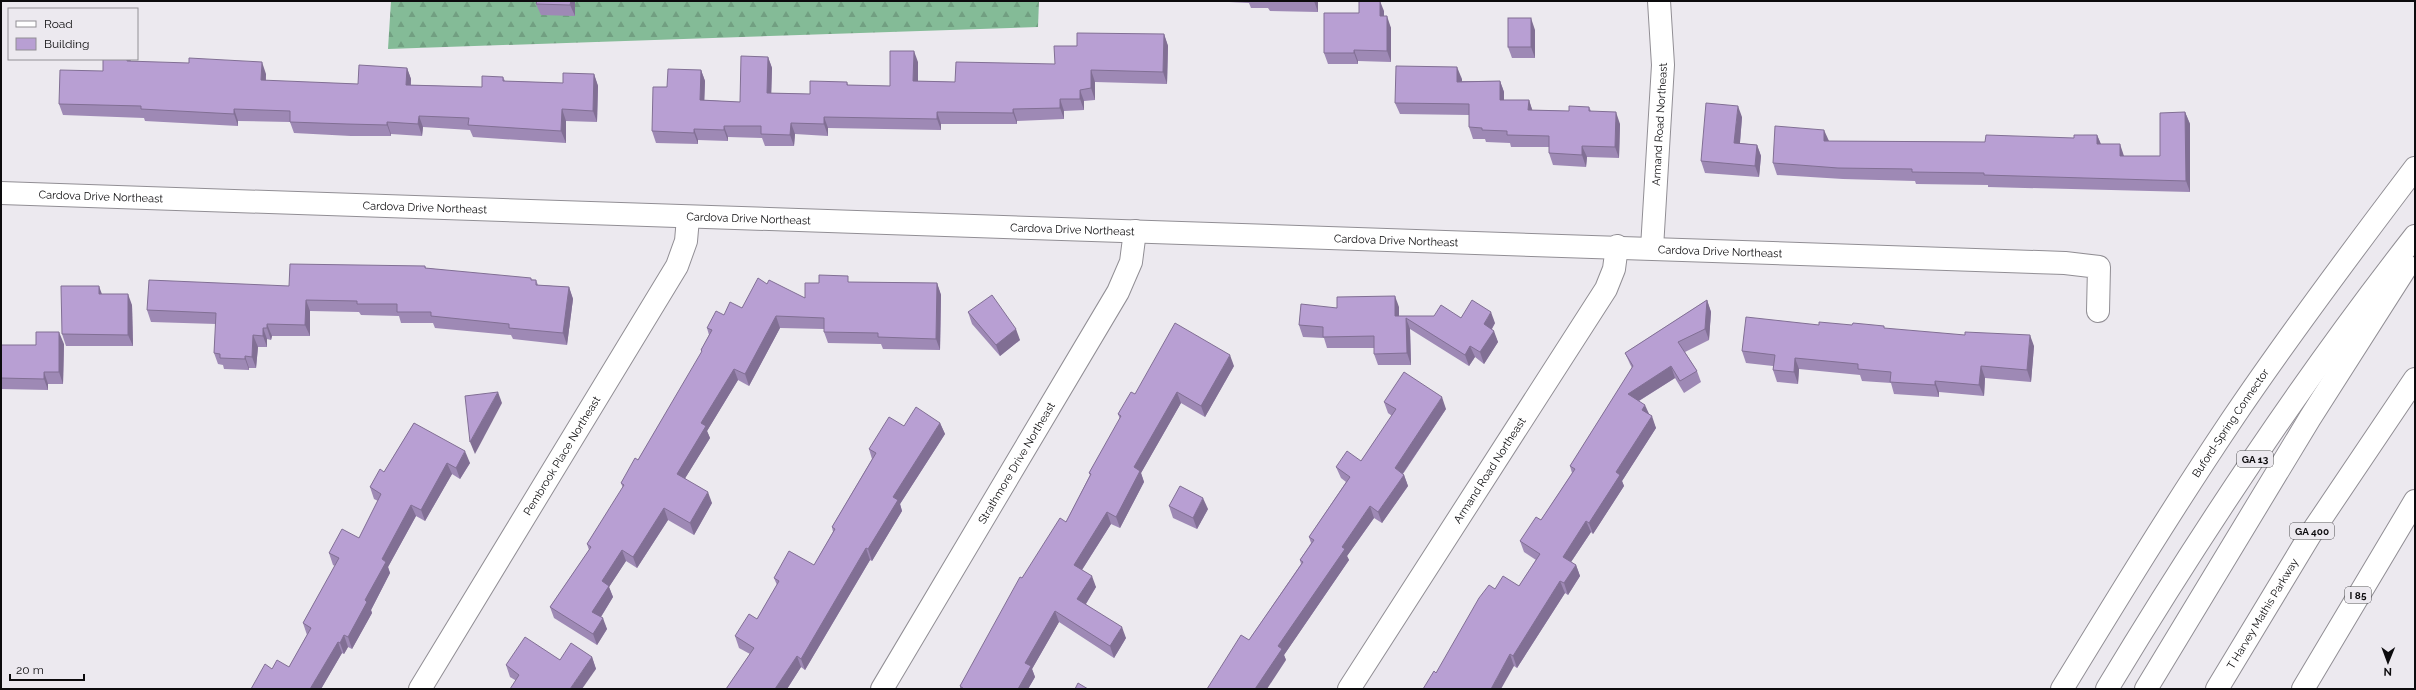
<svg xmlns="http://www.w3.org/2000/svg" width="2416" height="690" font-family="Raleway,sans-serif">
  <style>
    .forest { fill: url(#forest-firs) }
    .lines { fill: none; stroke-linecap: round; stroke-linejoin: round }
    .minor-casing { stroke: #918e94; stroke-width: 24 }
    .highway-casing { stroke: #918e94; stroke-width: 24 }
    .minor { stroke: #fff; stroke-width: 22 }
    .highway { stroke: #fff; stroke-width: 22 }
    .wall { fill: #9e89b5 }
    .shaded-wall { fill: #816f94 }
    .building { fill: #b89fd3; stroke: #816f94 }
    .labels { text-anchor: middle; stroke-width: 3; stroke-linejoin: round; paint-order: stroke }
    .shield { fill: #ece9ef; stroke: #4f4e51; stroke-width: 1 }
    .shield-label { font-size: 10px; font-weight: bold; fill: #0c0b0d }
    .street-label { font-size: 11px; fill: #0c0b0d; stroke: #ece9ef }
  </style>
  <defs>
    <pattern id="forest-firs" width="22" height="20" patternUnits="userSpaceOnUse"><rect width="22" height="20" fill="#84bb97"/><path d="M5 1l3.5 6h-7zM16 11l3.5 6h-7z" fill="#719f81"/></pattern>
  </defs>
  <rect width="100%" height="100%" fill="#ece9ef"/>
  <path class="forest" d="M391,1h648l-1,26 -650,22z"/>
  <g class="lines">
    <g class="minor-casing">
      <g id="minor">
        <path id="s1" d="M1,193l2064,70 34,4 -1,44"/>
        <path id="s2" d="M1652,248l11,-183 -4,-64"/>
        <path id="s3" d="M420,689l257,-423 9,-25 2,-23"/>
        <path id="s4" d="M882,689l236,-397 13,-30 4,-31"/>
        <path id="s5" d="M1349,689l257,-400 8,-20 3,-23"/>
      </g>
    </g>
    <g class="highway-casing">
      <g id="highway">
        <path id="s6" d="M2062,689c55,-90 110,-180 169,-268 58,-86 121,-170 184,-253"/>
        <path d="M2107,689c94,-156 196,-310 308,-453"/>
        <path d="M2146,689l164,-271 97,-152"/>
        <path id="s7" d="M2217,689l93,-154 105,-156"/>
        <path d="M2303,689l112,-188"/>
      </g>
    </g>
    <use href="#minor" class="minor"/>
    <use href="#highway" class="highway"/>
  </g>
  <g class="wall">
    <path d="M537,1h38v15l-34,-1 -5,-11z"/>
    <path d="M1229,1h89v11l-48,-1 -2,-3h-17l-2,-5 -20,-1z"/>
    <path d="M1384,11v5l7,12v34l-33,-1v3h-30l-4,-11 35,-40z"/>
    <path d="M1535,30v28h-23l-4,-11z"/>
    <path d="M1164,34l4,12 -1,38 -72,-2v18l-11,1v9l-20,1v8l-47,2v3h-76v6l-113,-2v8l-33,-2 -1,12h-29l-3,-8 -34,-1v4l-30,-1v4l-42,-1 -4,-12 15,-44 34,-17 4,11 -1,19 36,2 28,-45 4,11 -1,25 39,1 37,-12 1,3 42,1 28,-24v19l37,1 100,-18 22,-18z"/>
    <path d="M130,59l1,2 135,13v7l92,3 49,-16 4,11v6l71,2 21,-10 2,4 58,2 31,-9 4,12 -1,36 -31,-1v22l-93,-6 -3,-7 -47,-3 -1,9 -31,-2v2h-40l-57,-3 -4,-11 -52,-1v5l-93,-5 -1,-3 -81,-3 -4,-11z"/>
    <path d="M1462,79v2h38l4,11v8h25l3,10 37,1 20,-4 2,4 29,13 -1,34 -32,-1 -1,10 -33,-2 -4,-12v-6h-38l-1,-4 -24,-1 -1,-3h-12l-4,-12v-12l-69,-1 -5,-11z"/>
    <path d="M2185,112l5,12v68l-202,-5v-2l-72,-1 -1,-3 -72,-2 -66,-4 -4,-12 55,-22 157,1 89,-4 23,-3 4,9 23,12h36z"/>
    <path d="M1742,117l-2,26 17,2 4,11 -2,21 -54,-4 -4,-12z"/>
    <path d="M425,266l1,2 110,12 2,5 31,2 4,12 -6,46 -54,-6 -2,-4 -76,-7 -2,-5h-32l-2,-7 -38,-1 -2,-3 -49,-1v25h-38l-1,4 -4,-1v8h-9l-2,21h-7v2l-25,-1 -1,-4 -5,-1 -4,-11 2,-29 -65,-2 -4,-12 142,-24z"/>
    <path d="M850,282l87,1 4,12 -1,55 -57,-1 -2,-5 -53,-1 -4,-11v-3l-44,-1 -31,58 -11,-6 -31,51 3,7 -25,40 27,25 -18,32 -26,-15 -31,48 -11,-7 -17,26 4,10 -12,20 6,12 -10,16 -43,-27 -4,-11 39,-57 -2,-6 36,-56 -2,-5 17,-23 64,-107 -1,-3 8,-15 -2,-7 17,-13 18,-7 25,-24 38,14 14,-15z"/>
    <path d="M102,294l30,11 1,41h-67l-4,-12z"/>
    <path d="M1707,300l4,12 -2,28 -24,12 12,19 4,11 -17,11 -9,-15 -36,23 10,13 7,14 -34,53 2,5 -31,48 -2,-2 -20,30 5,3 4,11 -12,19 -3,-2 -48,75 -3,-2 -78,7 59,-84 24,-3 17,-26 -12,-8 -4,-11 21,-21 31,-47 -2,-7 62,-98 -2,-4 -5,-11z"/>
    <path d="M1399,307v9l62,2 34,5 -3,6 6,13 -14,22 -9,-7 -6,9 -59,-37 1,36h-33l-4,-11v-6h-47l-3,-10 -21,-1 -4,-12 38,-17z"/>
    <path d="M968,312l52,28 -20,16 -28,-32z"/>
    <path d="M1819,325l66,4 149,17 -3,36 -46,-4 -1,18 -45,-4v5l-45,-3 -3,-11 -29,-2 -2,-6 -61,-6 -1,15 -21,-2 -4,-12v-4l-27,-3 -4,-12z"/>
    <path d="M64,344l-1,40h-15v6l-47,-1v-44h35z"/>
    <path d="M1234,366l-29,51 -24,-14 -40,70 3,9 -24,46 -9,-4 -29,46 14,17 -10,17 40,34 -12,20 -55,-36 -27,47 3,8 -7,12h-68v-3l62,-108 44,-56 24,-47 -1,-2 31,-54 -2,-5 17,-20z"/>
    <path d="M1384,402l62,7 -43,65 1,1 4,11 -26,37 -8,-5 -27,38 2,4 -65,95 2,5 -37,-20 52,-76 -1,-4 11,-17 -2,-6 37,-55 -5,-4 -5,-11 25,-6 31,-45 -4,-3z"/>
    <path d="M414,423l56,40 -10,16 -8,-5 -27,47 -9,-5 -28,51 2,6 -19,37 1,3 -20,36 -4,-2 -4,7 -2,-1 -21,36 -49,-20 17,-2 18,-32 -4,-12 32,-57 -2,-1 -4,-12 30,-15 19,-37 -4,-2 -4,-12 14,-15z"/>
    <path d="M940,423l5,11 -45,70 2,7 -30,50 -2,-1 -65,110 -4,-3 -14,22h-61l24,-35 -11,-6 -4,-12 22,-17 20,-34 -3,-7 40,-13 19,-33 -1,-5 40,-68 -3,-10 35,-23z"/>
    <path d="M1169,506l39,3 -11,20 -24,-11z"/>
    <path d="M592,657l4,12 -81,11 -5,-3 -4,-12z"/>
  </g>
  <g class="shaded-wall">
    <path d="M571,1h4v15l-5,-11z"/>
    <path d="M1314,1h4v11z"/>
    <path d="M1380,1l4,10v17l-4,-12z"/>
    <path d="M1387,16l4,12v34l-4,-11z"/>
    <path d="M1531,18l4,12v28l-4,-11z"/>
    <path d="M1164,34l4,12 -1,38 -4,-12z"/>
    <path d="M1354,50l4,11v3l-4,-11z"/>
    <path d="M914,51l4,11v31l-5,-12z"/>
    <path d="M768,57l4,11 -1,36 -4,-11z"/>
    <path d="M127,59h3l1,3 -4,-1z"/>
    <path d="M262,62l4,12 -1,18 -4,-12z"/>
    <path d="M1457,67l5,12 -1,14 -4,-11z"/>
    <path d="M407,68l4,11 -1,17 -4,-11z"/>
    <path d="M701,70l4,11 -1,31 -4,-12z"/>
    <path d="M1091,70l4,12v18l-4,-12z"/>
    <path d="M594,74l4,12 -1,36 -4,-11z"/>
    <path d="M1500,81l4,11v19l-4,-11z"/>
    <path d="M1080,90l4,11v9l-4,-11z"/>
    <path d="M1060,99l4,12v8l-4,-11z"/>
    <path d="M1529,100l4,12 -5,-2z"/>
    <path d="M1738,106l4,11 -3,37 -5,-11z"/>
    <path d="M234,109l4,12v5l-4,-12z"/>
    <path d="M562,109l4,12v22l-5,-12z"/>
    <path d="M1013,109l4,12v3l-4,-11z"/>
    <path d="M937,112l4,12v6l-4,-11z"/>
    <path d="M1616,112l4,12 -1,34 -4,-11z"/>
    <path d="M2185,112l5,12v68l-4,-11z"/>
    <path d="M419,116l4,11 -1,9 -4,-12z"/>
    <path d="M824,117l4,11v8l-4,-12z"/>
    <path d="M387,122l4,12v2l-4,-11z"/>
    <path d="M791,123l4,11 -1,12 -4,-11z"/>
    <path d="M724,126l4,11v4l-4,-11z"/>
    <path d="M694,129l4,11v4l-4,-11z"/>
    <path d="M1824,130l5,11h-5z"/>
    <path d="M2097,135l5,12 -5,-3z"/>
    <path d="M2120,144l4,12v12l-4,-12z"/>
    <path d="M1757,145l4,11 -2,21 -4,-11z"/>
    <path d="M1582,146l5,11 -1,10 -4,-12z"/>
    <path d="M937,283l4,12 -1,55 -4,-11z"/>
    <path d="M99,286l4,11 -4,-3z"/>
    <path d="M569,287l4,12 -6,46 -4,-12z"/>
    <path d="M128,294l4,11 1,41 -5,-11z"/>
    <path d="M1395,296l4,11v21l-4,-12z"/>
    <path d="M306,300l4,11v25l-5,-11z"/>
    <path d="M1707,300l4,12 -2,28 -4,-11z"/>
    <path d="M1491,312l4,11 -7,12 -4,-11z"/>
    <path d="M776,316l4,12 -31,58 -4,-12z"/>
    <path d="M1406,318l4,11 1,36 -4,-12z"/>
    <path d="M267,324l5,12 -1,4 -4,-12z"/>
    <path d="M263,328l4,11v8l-4,-11z"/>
    <path d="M1016,329l4,11 -20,16 -4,-11z"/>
    <path d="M1494,331l4,11 -14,22 -4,-12z"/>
    <path d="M59,332l5,12 -1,40 -4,-12z"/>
    <path d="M253,335l5,12 -2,21 -4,-11z"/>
    <path d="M2030,335l4,11 -3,36 -4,-12z"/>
    <path d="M1470,346l5,11 -6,9 -4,-11z"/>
    <path d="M1230,355l4,11 -29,51 -4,-11z"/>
    <path d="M245,356l4,12v2l-4,-11z"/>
    <path d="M1795,358l4,11 -1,15 -4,-12z"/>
    <path d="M1671,366l4,12 -43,27 -4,-11z"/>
    <path d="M1981,366l4,12 -1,18 -5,-11z"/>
    <path d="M734,369l4,11 -31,51 3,7 -29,47 -4,-11 24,-51z"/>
    <path d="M44,372l4,12v6l-4,-11z"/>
    <path d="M1935,381l4,11v5l-4,-12z"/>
    <path d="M498,392l4,11 -27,51 -5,-12z"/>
    <path d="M1177,392l4,11 -40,70 3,9 -24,46 -4,-11 18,-50z"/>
    <path d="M1442,397l4,12 -47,70 -4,-11z"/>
    <path d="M1645,405l5,11 -8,-6z"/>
    <path d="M1652,416l4,12 -34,53 2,5 -31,48 -4,-11 27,-51z"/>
    <path d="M940,423l5,11 -45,70 2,7 -30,50 -4,-12 25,-52z"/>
    <path d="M465,451l5,12 -10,16 -4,-11z"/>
    <path d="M447,463l5,11 -27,47 -4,-11z"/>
    <path d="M1404,475l4,11 -26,37 -4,-11z"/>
    <path d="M708,492l4,11 -18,32 -4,-12z"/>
    <path d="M1203,498l5,11 -11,20 -4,-11z"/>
    <path d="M411,505l5,11 -28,51 2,6 -19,37 1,3 -20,36 -4,-12 17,-37 17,-41z"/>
    <path d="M1370,506l4,12 -27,38 2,4 -65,95 2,5 -19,29h-12l23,-43 64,-99z"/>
    <path d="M664,508l4,12 -31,48 -4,-11z"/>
    <path d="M1107,512l4,12 -33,52 -4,-11z"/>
    <path d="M1586,521l5,11 -24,36 -4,-11z"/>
    <path d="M866,548l4,12 -65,110 -4,-11z"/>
    <path d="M622,550l4,11 -17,26 4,10 -16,26 -5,-11 10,-31z"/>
    <path d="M1576,565l4,11 -12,19 -4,-12z"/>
    <path d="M1092,576l4,11 -14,23 -5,-11z"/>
    <path d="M1560,581l5,12 -48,75 -4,-12z"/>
    <path d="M1055,611l4,11 -27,47 3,8 -7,12h-10l7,-26z"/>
    <path d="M603,618l4,11 -10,16 -4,-11z"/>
    <path d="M1122,627l4,11 -12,20 -4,-12z"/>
    <path d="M344,635l4,12 -4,7 -4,-11z"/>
    <path d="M338,642l4,11 -21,36h-11z"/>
    <path d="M1510,654l4,12 -13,23h-10z"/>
    <path d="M797,656l4,11 -14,22h-12z"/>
    <path d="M592,657l4,12 -14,20h-12z"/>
  </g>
  <g class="building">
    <path d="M537,1h34l-1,4 -34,-1z"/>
    <path d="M1359,1h21v15h7v35l-33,-1v3h-30v-40h35z"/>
    <rect x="1508" y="18" width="23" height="29"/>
    <path d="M1077,33l87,1 -1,38 -72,-2v18l-11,2v9h-20v9l-47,1v4l-76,-1v7l-113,-2v7l-33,-1 -1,12 -29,-1v-8h-37v4l-30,-1v4l-42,-2 1,-44h14l1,-18 33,1 -1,30 40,2 1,-46 27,1 -1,36 43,1v-13l37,1v3l43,1v-35h24l-1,30 42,1 1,-20 99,2 -1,-18h23z"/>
    <path d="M189,58l73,4 -1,18 97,4 1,-19 48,3 -1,17 76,2v-11l21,1v4l60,2v-10l31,1 -1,37 -31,-2 -1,22 -93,-6 1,-7 -50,-2 -1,8 -31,-2v3l-40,-1 -57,-2v-11l-56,-2v5l-93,-5v-3l-82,-2 1,-34 43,1v-12h24v2l62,2z"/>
    <path d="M1396,66l61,1v15l43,-1v19h29l-1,10 41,1v-5l20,1v4l27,1 -1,35 -33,-1v9l-33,-2v-17l-42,-1v-4l-25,-1v-2l-13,-1v-23l-74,-1z"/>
    <path d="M1706,103l32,3 -4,37 23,2 -2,21 -54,-5z"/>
    <path d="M2185,112l1,69 -202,-6v-2l-72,-1v-3l-74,-1 -65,-5 2,-37 49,4v11l161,1 1,-7 88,3v-3h23v9h23v12h40v-43z"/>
    <path d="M290,264l135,2v2l106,10v2h5v5l33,2 -6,46 -54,-5v-4l-78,-8v-4h-34v-8h-40v-3l-51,-1 -1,25 -38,-1v4h-4v8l-10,-1 -1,22 -7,-1v3l-25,-1v-4l-6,-1 2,-40 -69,-3 2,-30 140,6z"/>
    <path d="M819,275l29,1v6l89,1 -1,56 -58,-2v-4l-54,-1v-14l-48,-2 -31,58 -11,-5 -33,54 5,3 -29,48 31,18 -18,31 -26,-15 -31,49 -11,-7 -20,31 7,5 -17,26 11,6 -10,16 -43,-27 41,-60 -4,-3 37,-59 -3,-2 14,-25 3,2 64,-109 -1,-1 11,-20 -5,-2 9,-17 8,4 6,-13 12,6 16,-30 9,6 2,-4 36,18v-15h14z"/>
    <path d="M61,286h38v8h29v41l-66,-1z"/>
    <path d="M992,295l24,34 -20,16 -28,-33z"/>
    <path d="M1395,296v20h39l7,-11 20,13 11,-18 19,12 -7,12 10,7 -14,21 -10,-6 -5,9 -59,-37 1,35 -33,1v-18l-51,1v-10l-24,-2 2,-21 36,4v-11z"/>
    <path d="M1707,300l-2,29 -27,13 19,29 -17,10 -9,-15 -43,28 17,11 -3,5 10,6 -36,56 4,3 -31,48 -3,-2 -23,36 13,8 -12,18 -4,-2 -47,75 -3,-2 -19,35h-68l11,-18 2,2 43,-75 10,-13 6,4 8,-13 16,10 21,-32 -20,-13 16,-24 5,3 34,-51 -5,-3 63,-100 -8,-13z"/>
    <path d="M1746,317l73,8v-3l33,3 1,-2 31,3v2l81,7v-3l65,3 -3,35 -46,-4 -2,19 -44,-4v4l-45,-3 1,-10 -33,-3v-5l-63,-6 -1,14 -21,-2 2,-15 -33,-4z"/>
    <path d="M1175,323l55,32 -29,51 -24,-14 -43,75 6,4 -24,46 -9,-5 -33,53 18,11 -15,23 45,28 -12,19 -55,-35 -30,52 6,3 -13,23h-54l-4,-3 60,-109 2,1 38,-60 6,4 25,-48 -2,-1 32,-57 -3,-2 13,-22 4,2z"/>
    <path d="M36,332h23v40h-15v7l-43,-1v-33h35z"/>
    <path d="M1404,372l38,25 -47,71 9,7 -26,37 -8,-6 -28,41 3,2 -67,97 4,3 -27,40h-48l34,-54 8,5 54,-78 -3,-2 14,-20 -5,-3 41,-60 -14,-10 11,-16 14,10 35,-52 -12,-7z"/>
    <path d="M498,392l-28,50 -5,-46z"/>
    <path d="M916,407l24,16 -47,74 5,3 -30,49 -2,-1 -65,111 -4,-3 -22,33h-49l28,-41 -19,-12 14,-22 8,5 22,-38 -5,-3 15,-27 25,14 21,-36 -3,-2 44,-74 -7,-4 20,-32 15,9z"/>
    <path d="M414,423l51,28 -9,17 -9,-5 -26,47 -10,-5 -29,54 4,3 -21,38 2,2 -19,35 -4,-2 -4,8 -2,-1 -28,47h-59l14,-25 7,5 5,-9 12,7 22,-39 -8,-5 36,-65 -10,-5 13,-24 17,9 22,-44 -11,-7 10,-18 4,3z"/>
    <path d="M1180,486l23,12 -10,20 -24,-12z"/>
    <path d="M525,637l35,23 11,-17 21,14 -22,32h-60l9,-14 -13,-10z"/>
    <path d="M1078,683l10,6h-13z"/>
  </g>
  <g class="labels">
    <g class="shield">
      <rect x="2237" y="451" width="36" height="16" rx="3"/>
      <rect x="2290" y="523" width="44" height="16" rx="3"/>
      <rect x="2345" y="587" width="26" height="16" rx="3"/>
    </g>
    <g class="shield-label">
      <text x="2255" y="463">GA 13</text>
      <text x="2312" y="535">GA 400</text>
      <text x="2358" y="599">I 85</text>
    </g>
    <g class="street-label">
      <text dy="4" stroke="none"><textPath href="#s2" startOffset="124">Armand Road Northeast</textPath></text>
      <text dy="4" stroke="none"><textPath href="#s1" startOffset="100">Cardova Drive Northeast</textPath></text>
      <text dy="4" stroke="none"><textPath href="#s1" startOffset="424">Cardova Drive Northeast</textPath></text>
      <text dy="4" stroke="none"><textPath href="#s1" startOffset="748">Cardova Drive Northeast</textPath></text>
      <text dy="4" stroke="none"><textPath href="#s1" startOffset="1072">Cardova Drive Northeast</textPath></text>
      <text dy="4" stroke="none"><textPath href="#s1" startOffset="1396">Cardova Drive Northeast</textPath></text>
      <text dy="4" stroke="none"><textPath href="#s1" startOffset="1720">Cardova Drive Northeast</textPath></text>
      <text dy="4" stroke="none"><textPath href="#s6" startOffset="315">Buford-Spring Connector</textPath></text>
      <text dy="4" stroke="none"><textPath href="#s3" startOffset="273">Pembrook Place Northeast</textPath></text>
      <text dy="4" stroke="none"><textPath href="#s4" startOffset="263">Strathmore Drive Northeast</textPath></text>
      <text dy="4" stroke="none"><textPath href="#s5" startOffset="260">Armand Road Northeast</textPath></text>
      <text dy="4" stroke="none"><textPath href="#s7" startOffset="88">T Harvey Mathis Parkway</textPath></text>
    </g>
  </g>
  <rect width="2416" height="690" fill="none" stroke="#0c0b0d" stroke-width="4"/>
  <rect x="8" y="8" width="130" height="52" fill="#ece9ef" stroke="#929095"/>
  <rect x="16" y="21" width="20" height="6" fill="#ffffff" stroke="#929095"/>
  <text x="44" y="28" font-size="12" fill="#0c0b0d">Road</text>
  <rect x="16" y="38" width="20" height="12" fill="#b89fd3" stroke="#929095"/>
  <text x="44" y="48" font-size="12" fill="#0c0b0d">Building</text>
  <g transform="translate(2388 662) rotate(181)" stroke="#ece9ef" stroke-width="3" paint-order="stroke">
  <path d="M0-3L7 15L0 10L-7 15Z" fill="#0c0b0d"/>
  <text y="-6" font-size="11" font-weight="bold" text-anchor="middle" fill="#0c0b0d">N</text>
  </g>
  <path d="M10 674v6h74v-6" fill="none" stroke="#0c0b0d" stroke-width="2"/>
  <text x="16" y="674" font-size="12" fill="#0c0b0d" stroke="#ece9ef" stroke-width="3" paint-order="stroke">20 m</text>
</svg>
